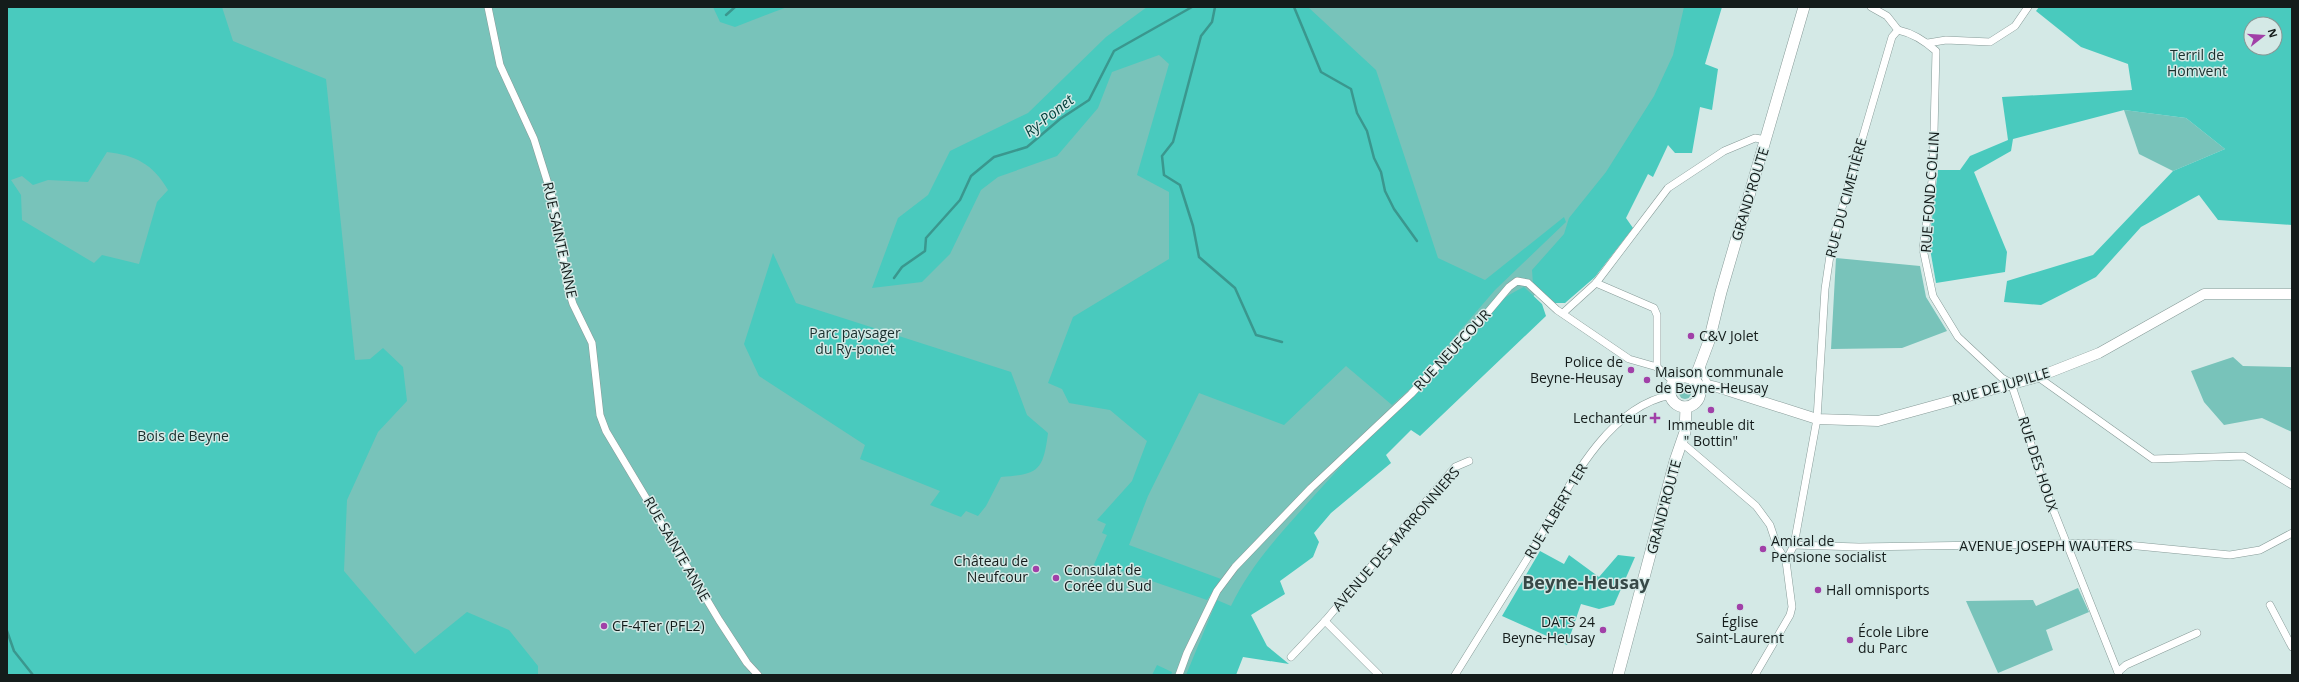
<svg xmlns="http://www.w3.org/2000/svg" width="2299" height="682" font-family="'Open Sans',sans-serif">
  <style>
    .green { fill: #78c3ba }
    .forest { fill: #49cabe; fill-rule: evenodd }
    .lines { fill: none; stroke-linecap: round; stroke-linejoin: round }
    .stream { stroke: #3a978e; stroke-width: 2.5 }
    .street-casing { stroke: #879b98; stroke-width: 8 }
    .secondary-casing { stroke: #879b98; stroke-width: 11 }
    .primary-casing { stroke: #879b98; stroke-width: 12 }
    .street { stroke: #fff; stroke-width: 7 }
    .secondary { stroke: #fff; stroke-width: 10 }
    .primary { stroke: #fff; stroke-width: 11 }
    .poi-dot { fill: #a140a8; stroke: #d4e9e6; stroke-width: 1.5 }
    .labels { text-anchor: middle; stroke-width: 3; stroke-linejoin: round; paint-order: stroke }
    .park-label { font-size: 14px; fill: #192f2d; stroke: #d4e9e6 }
    .street-label { font-size: 14px; fill: #141c1b; stroke: #d4e9e6 }
    .poi-label { font-size: 14px; fill: #141c1b; stroke: #d4e9e6; text-anchor: start }
    .water-label { font-size: 15px; font-style: italic; fill: #04413c; stroke: #d4e9e6 }
    .district-label { font-size: 18px; font-weight: bold; fill: #374947; stroke: #d4e9e6 }
  </style>
  <rect width="100%" height="100%" fill="#d4e9e6"/>
  <g class="green">
    <path d="M7,7h1696l-5,22 -148,248 -18,21 -226,225 -91,152h-1208z"/>
    <path d="M2124,110l62,8 39,31 -52,22 -34,-17z"/>
    <path d="M1836,258l84,8 6,31 21,34 -45,17 -71,1z"/>
    <path d="M2233,357l10,9 49,1v65l-30,-14 -38,7 -20,-23 -13,-31z"/>
    <circle cx="1685" cy="393" r="6"/>
    <path d="M2078,588l11,24 -43,18 7,20 -55,23 -32,-72 67,-1 3,6z"/>
  </g>
  <g class="forest">
    <path d="M7,7h215l11,34 93,38 29,281 15,-1 13,-11 20,19 4,34 -29,31 -31,68 -3,71 71,83 52,-42 42,18 29,36v9h-531zM107,152c28,3 46,12 61,38l-11,12 -18,62 -37,-9 -8,8 -72,-43 -1,-25 -10,-15 11,-4 11,9 15,-5 40,2z"/>
    <path d="M713,7h74l-52,20 -15,-5z"/>
    <path d="M1147,7h161l68,63 62,188 47,22 79,-63 2,5 -71,68 -38,44 -18,23 1,5 -48,43 -46,-39 -62,59 -85,-32 -51,103 -19,49 92,34 -14,21 -96,-33 -9,4 -10,-2 15,-34 -5,-2 4,-9 -9,-4 35,-39 15,-40 -37,-31 -41,-7 -7,-14 -14,-6 25,-66 96,-58v-67l-32,-17 32,-111 -10,-9 -47,17 -14,36 -41,48 -59,21 -17,13 -31,64 -28,28 -50,6 26,-70 30,-23 22,-44 78,-38 78,-76z"/>
    <path d="M1684,7h38l-17,57 13,5 -6,41 -12,-3 -8,46h-17l-7,-8 -15,32 -5,-3 -22,44 7,10 -38,49 -30,26h-13l-19,-19 -1,-14 32,-36 5,-16 37,-46 48,-76 19,-41z"/>
    <path d="M2039,7h253v218l-74,-5 -19,-25 -58,32 -45,50 -55,28 -37,-3 3,-21 86,-26 80,-84 52,-22 -39,-31 -62,-8 -111,29 -2,12 -37,21 33,80 -2,20 -69,11 -7,-40 9,-73h22l10,-14 38,-16 -6,-43 130,-7 -4,-26 -47,-17 -45,-36zM2251,24h24v24h-24z"/>
    <path d="M773,253l23,50 215,69 16,43 21,18c-5,39 -10,41 -47,44l-15,29 -8,10 -12,-5 -5,6 -31,-12 10,-14 -80,-32 5,-14 -106,-69 -15,-32z"/>
    <path d="M1524,287l18,17 4,12 -126,120 -9,-6 -25,25 5,8 -60,50 -17,20 5,9 -6,15 -33,24 5,13 -34,21 16,31 22,18 -46,-7 -7,18h-50l31,-75 14,6c20,-42 51,-74 82,-109 50,-56 102,-109 154,-163l5,3c17,-26 23,-36 52,-50z"/>
    <path d="M1540,551l24,13 5,-9 30,22 19,-22 17,2 -21,48 -15,4 -18,-5 -14,41 -65,-29z"/>
    <path d="M1157,665l15,7 -1,3h-19z"/>
  </g>
  <g class="lines">
    <g class="stream">
      <path d="M1215,7l-3,15 -11,14 -28,106 -11,14 2,19 16,10 13,41 6,31 36,31 21,47 26,7"/>
      <path d="M1294,7l27,65 30,17 6,24 10,18 7,27 7,14 4,19 9,18 23,32"/>
      <path d="M726,15l9,-8"/>
      <path d="M894,278l8,-11 23,-16 1,-13 34,-38 11,-24 23,-19 33,-10 33,-28 29,-19 25,-49 78,-44"/>
      <path d="M7,631l7,20 19,24"/>
    </g>
    <g class="street-casing">
      <g id="street">
        <path d="M488,7l12,58 34,74 20,64 14,85 5,16 19,39 8,72 6,16 113,189 28,43 11,12"/>
        <path d="M1871,7l16,9 11,14c14,3 27,11 38,21l-3,122 -10,76 10,47 25,41 44,41 9,5 17,51 15,50 76,191"/>
        <path d="M1928,43l18,-3 44,2 25,-16 13,-19"/>
        <path d="M1596,283l58,25 3,7v52"/>
        <path d="M1563,313l33,-30 72,-95 56,-37 31,-13 11,2"/>
        <path d="M1701,367l7,18"/>
        <path d="M2038,377l115,82 91,-3 48,29"/>
        <path d="M1681,442l75,64 14,19 7,21 9,15 6,46 -2,8 -35,60"/>
        <path d="M1794,545l65,2 248,-4 123,12 30,-5 32,-17"/>
        <path d="M1786,561l8,-16 23,-126 8,-130 7,-47 60,-205 6,-7"/>
        <path d="M2270,605l22,42"/>
        <path d="M1325,621l54,54"/>
        <path d="M1291,657l34,-36 130,-154 14,-6"/>
        <path d="M2118,672l8,-7 71,-32"/>
        <path d="M1179,675l8,-22 30,-62 18,-24 76,-79 100,-94 77,-82 21,-25 8,-6 11,2 29,27 72,49 28,8 17,15"/>
        <path d="M1455,675c25,-40 49,-79 74,-119 33,-55 72,-148 142,-161"/>
      </g>
    </g>
    <g class="secondary-casing">
      <path id="secondary" d="M1699,388l9,-3 12,3 97,31 61,2 160,-44 61,-24 105,-59h88"/>
    </g>
    <g class="primary-casing">
      <g id="primary">
        <circle cx="1685" cy="392" r="15"/>
        <path d="M1694,381l15,-40 12,-49 83,-285"/>
        <path d="M1618,675l57,-214 10,-29 1,-25"/>
      </g>
    </g>
    <use href="#street" class="street"/>
    <use href="#secondary" class="secondary"/>
    <use href="#primary" class="primary"/>
  </g>
  <g class="poi-dot">
    <circle cx="1691" cy="336" r="4"/>
    <circle cx="1631" cy="370" r="4"/>
    <circle cx="1647" cy="380" r="4"/>
    <circle cx="1711" cy="410" r="4"/>
    <path d="M1653 412h4v4h4v4h-4v4h-4v-4h-4v-4h4z"/>
    <circle cx="1763" cy="549" r="4"/>
    <circle cx="1036" cy="569" r="4"/>
    <circle cx="1056" cy="578" r="4"/>
    <circle cx="1818" cy="590" r="4"/>
    <circle cx="1740" cy="607" r="4"/>
    <circle cx="604" cy="626" r="4"/>
    <circle cx="1603" cy="630" r="4"/>
    <circle cx="1850" cy="640" r="4"/>
  </g>
  <g class="labels">
    <g class="park-label">
      <text x="2197" y="60">Terril de<tspan x="2197" dy="16">Homvent</tspan></text>
      <text x="855" y="338">Parc paysager<tspan x="855" dy="16">du Ry-ponet</tspan></text>
      <text x="183" y="441">Bois de Beyne</text>
    </g>
    <g class="street-label">
      <text transform="translate(1930 192) rotate(-86)" y="5">RUE FOND COLLIN</text>
      <text transform="translate(1750 194) rotate(-73)" y="5">GRAND'ROUTE</text>
      <text transform="translate(1846 198) rotate(-75)" y="5">RUE DU CIMETIÈRE</text>
      <text transform="translate(560 240) rotate(78)" y="5">RUE SAINTE ANNE</text>
      <text transform="translate(1452 350) rotate(-47)" y="5">RUE NEUFCOUR</text>
      <text transform="translate(2001 386) rotate(-16)" y="5">RUE DE JUPILLE</text>
      <text transform="translate(2038 464) rotate(72)" y="5">RUE DES HOUX</text>
      <text transform="translate(1664 507) rotate(-75)" y="5">GRAND'ROUTE</text>
      <text transform="translate(1556 511) rotate(-59)" y="5">RUE ALBERT 1ER</text>
      <text transform="translate(1396 539) rotate(-49)" y="5">AVENUE DES MARRONNIERS</text>
      <text x="2046" y="551">AVENUE JOSEPH WAUTERS</text>
      <text transform="translate(677 549) rotate(60)" y="5">RUE SAINTE ANNE</text>
    </g>
    <g class="poi-label">
      <text x="1699" y="341">C&amp;V Jolet</text>
      <text x="1623" y="367" text-anchor="end">Police de<tspan x="1623" dy="16">Beyne-Heusay</tspan></text>
      <text x="1655" y="377">Maison communale<tspan x="1655" dy="16">de Beyne-Heusay</tspan></text>
      <text x="1647" y="423" text-anchor="end">Lechanteur</text>
      <text x="1711" y="430" text-anchor="middle">Immeuble dit<tspan x="1711" dy="16">" Bottin"</tspan></text>
      <text x="1771" y="546">Amical de<tspan x="1771" dy="16">Pensione socialist</tspan></text>
      <text x="1028" y="566" text-anchor="end">Château de<tspan x="1028" dy="16">Neufcour</tspan></text>
      <text x="1064" y="575">Consulat de<tspan x="1064" dy="16">Corée du Sud</tspan></text>
      <text x="1826" y="595">Hall omnisports</text>
      <text x="1595" y="627" text-anchor="end">DATS 24<tspan x="1595" dy="16">Beyne-Heusay</tspan></text>
      <text x="1740" y="627" text-anchor="middle">Église<tspan x="1740" dy="16">Saint-Laurent</tspan></text>
      <text x="612" y="631">CF-4Ter (PFL2)</text>
      <text x="1858" y="637">École Libre<tspan x="1858" dy="16">du Parc</tspan></text>
    </g>
    <g class="water-label">
      <text transform="translate(1049 116) rotate(-38)" y="5">Ry-Ponet</text>
    </g>
    <g class="district-label">
      <text x="1586" y="589">Beyne-Heusay</text>
    </g>
  </g>
  <rect width="2299" height="682" fill="none" stroke="#141c1b" stroke-width="16"/>
  <g transform="translate(2263 36) rotate(73)"><circle r="19" fill="#d4e9e6" stroke="#879795"/>
  <path d="M0-3L7 15L0 10L-7 15Z" fill="#a140a8"/>
  <text y="-6" font-size="11" font-weight="bold" text-anchor="middle" fill="#141c1b">N</text>
  </g>
</svg>
